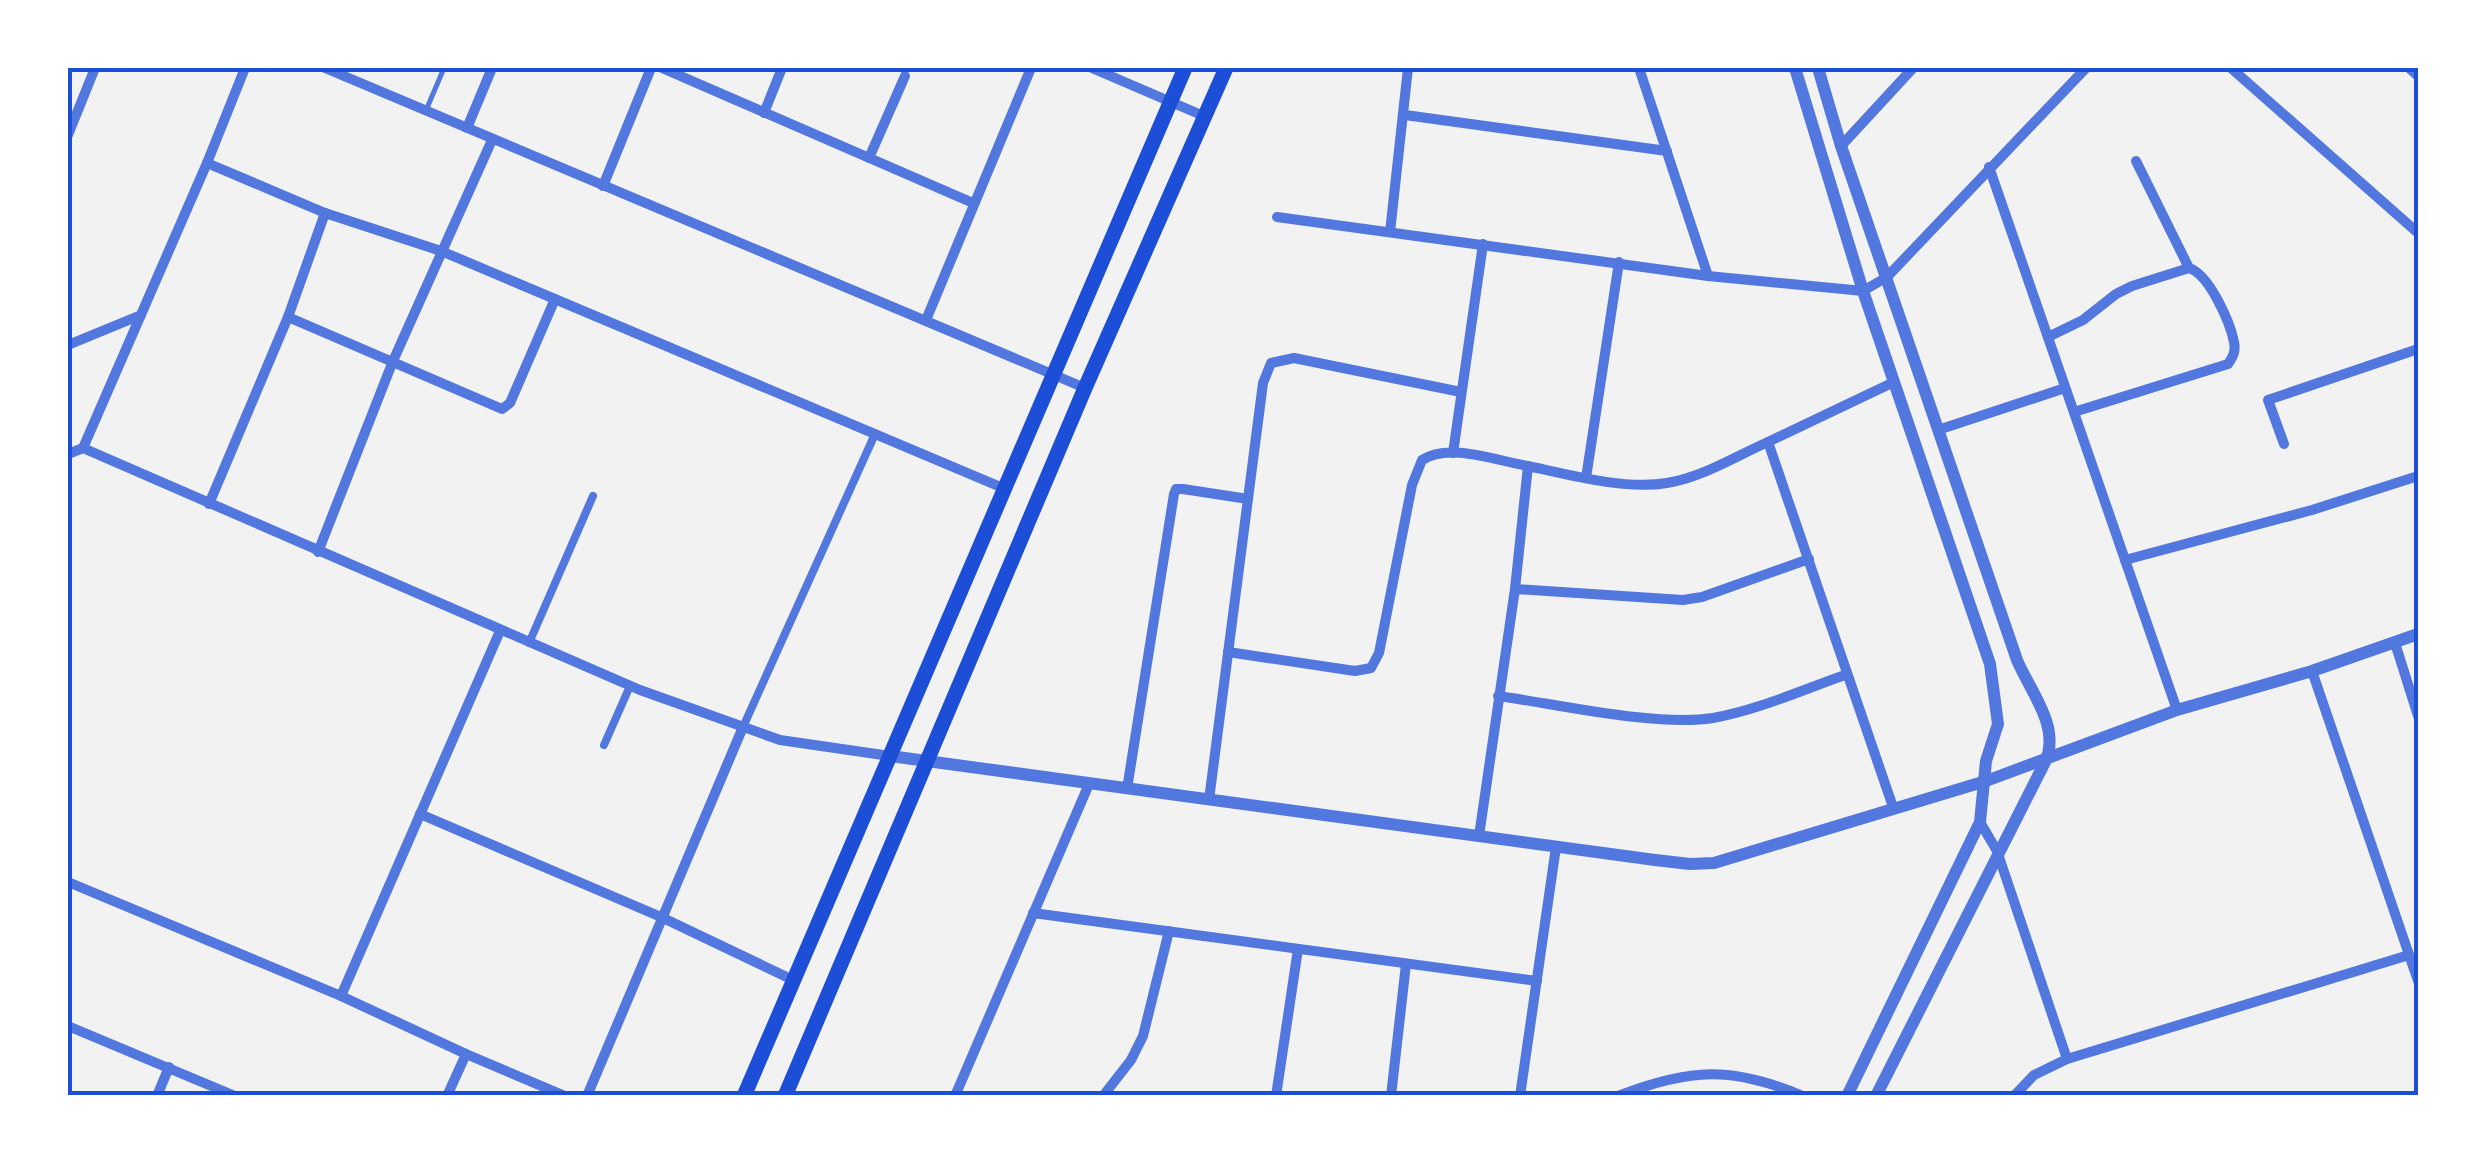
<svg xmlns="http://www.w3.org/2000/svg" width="2486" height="1163" font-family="'Titillium Web',sans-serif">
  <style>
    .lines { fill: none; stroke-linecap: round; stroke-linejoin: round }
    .service { stroke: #5277de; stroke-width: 5 }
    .pedestrian { stroke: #5277de; stroke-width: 8 }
    .minor { stroke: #5277de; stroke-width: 10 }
    .tertiary { stroke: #5277de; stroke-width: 12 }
    .secondary { stroke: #1d4ed8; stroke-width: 15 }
    .neatline { fill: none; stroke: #1d4ed8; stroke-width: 4 }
  </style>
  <rect width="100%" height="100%" fill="#f2f2f2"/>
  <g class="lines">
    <path class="service" d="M427,108l17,-40"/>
    <g class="pedestrian">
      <path d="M529,643l64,-147"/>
      <path d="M743,727l132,-293"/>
      <path d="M604,745l26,-59"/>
    </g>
    <g class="minor">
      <path d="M325,68l760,320"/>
      <path d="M662,68l311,135"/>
      <path d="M1092,68l114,49"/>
      <path d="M1639,68l69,208"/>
      <path d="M2231,68l187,165"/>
      <path d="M2409,68l9,8"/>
      <path d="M764,113l18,-45"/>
      <path d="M1405,115l262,36"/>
      <path d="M467,128l25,-60"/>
      <path d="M68,135l27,-67"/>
      <path d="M1841,146l72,-78"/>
      <path d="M869,158l36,-82"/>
      <path d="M2136,161l53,107"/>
      <path d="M207,163l118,50 116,38 562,237"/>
      <path d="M1989,167l188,543"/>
      <path d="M603,186l48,-118"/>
      <path d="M1277,217l431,59 155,15 24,-14 199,-209"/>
      <path d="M1390,232l18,-164"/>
      <path d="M288,317l214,92 8,-6 45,-104"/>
      <path d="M926,320l105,-252"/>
      <path d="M2048,337l35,-17 33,-26 16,-8 57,-18c20,6 41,54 45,74 2,9 -1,15 -6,22l-154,48"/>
      <path d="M68,345l73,-30"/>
      <path d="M1938,430l127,-42"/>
      <path d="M1768,442l126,-60"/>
      <path d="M2284,444l-16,-44 150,-51"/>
      <path d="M83,448l557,242 140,50 110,16"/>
      <path d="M83,448l124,-285 38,-95"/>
      <path d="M1453,453l30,-209"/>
      <path d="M68,454l15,-6"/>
      <path d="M1586,478l33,-216"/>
      <path d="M209,504l79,-187 37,-104"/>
      <path d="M318,552l75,-191 99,-221"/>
      <path d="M2125,560l187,-50 106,-34"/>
      <path d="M1515,589l168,11 19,-3 107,-38"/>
      <path d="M2395,643l23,73"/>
      <path d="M1228,652l127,19 16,-3 8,-15 33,-168 10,-25c27,-18 75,1 106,6"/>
      <path d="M2312,671l106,310"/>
      <path d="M1498,696c59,8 158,31 215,22 45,-8 89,-28 132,-43"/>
      <path d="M1127,789l47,-295 2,-5h7l65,10"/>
      <path d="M1209,800l54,-417 8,-20 23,-5 167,34"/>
      <path d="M420,814l241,103 132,63"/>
      <path d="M1980,822l17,29 70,208"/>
      <path d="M1479,836l36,-247 13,-123c41,9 97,24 139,17 34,-5 69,-27 101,-41l125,365"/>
      <path d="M68,882l273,114 125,58 99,42"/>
      <path d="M1033,913l504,68"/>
      <path d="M341,996l159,-365"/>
      <path d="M68,1026l167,70"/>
      <path d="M157,1096l12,-29"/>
      <path d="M447,1096l19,-42"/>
      <path d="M587,1096l156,-369"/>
      <path d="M955,1096l134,-312"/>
      <path d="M1103,1096l28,-36 12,-24 26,-105"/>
      <path d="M1276,1096l22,-147"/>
      <path d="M1391,1096l15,-132"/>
      <path d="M1520,1096l36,-249"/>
      <path d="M1618,1096c72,-28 114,-30 185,0"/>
      <path d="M2014,1096l20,-21 33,-16 342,-104"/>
    </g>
    <g class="tertiary">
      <path d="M1795,68l68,223 127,373 8,60 -12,37 -6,61 -133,274"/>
      <path d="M1818,68l23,78 176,514c13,31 43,66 29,100l-170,336"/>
      <path d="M890,756l765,104 35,4 24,-1 272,-82 191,-71 135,-39 106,-37"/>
    </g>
    <g class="secondary">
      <path d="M744,1096l441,-1028"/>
      <path d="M785,1096l300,-708 141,-320"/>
    </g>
  </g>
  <rect width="2486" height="1163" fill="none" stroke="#ffffff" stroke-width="140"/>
  <rect x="70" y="70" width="2346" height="1023" class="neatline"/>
</svg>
